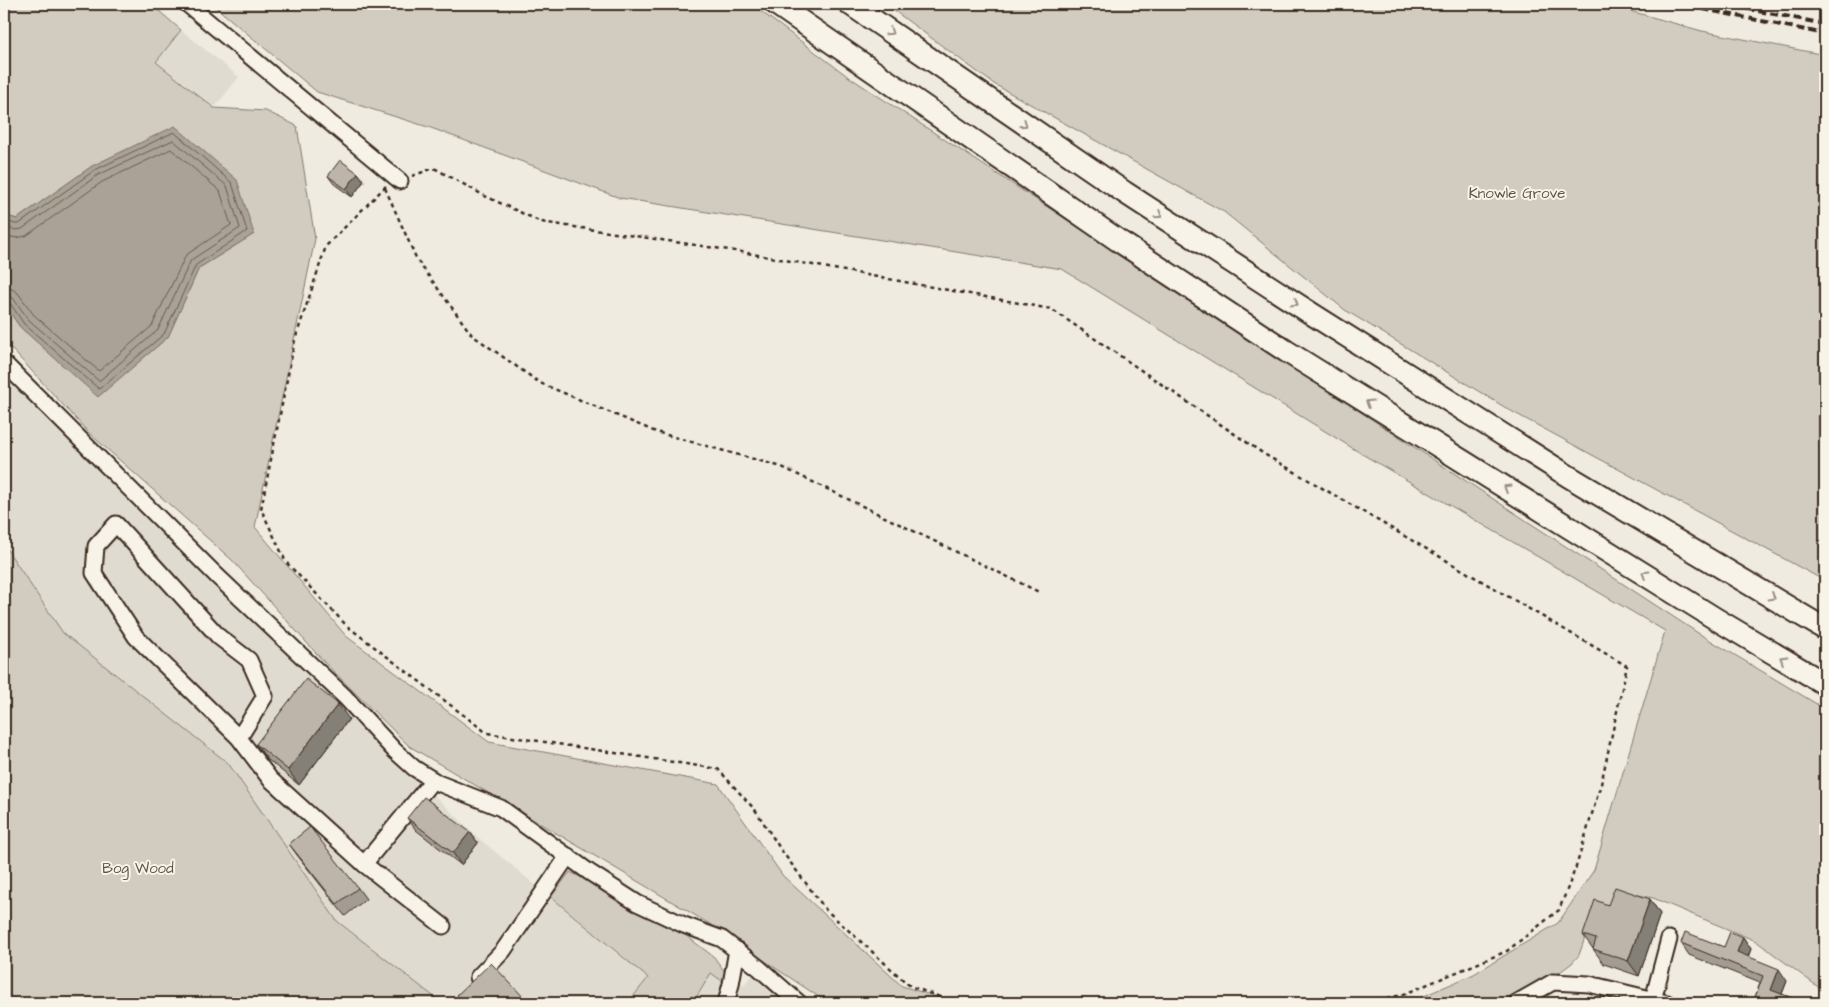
<svg xmlns="http://www.w3.org/2000/svg" width="1829" height="1007" font-family="'Architects Daughter',sans-serif">
  <style>
    .built { fill: #e0dbd0 }
    .green { fill: #d1cbc0; stroke: #867a6f }
    .water { fill: #aaa296; stroke: #7e7266 }
    .lines { fill: none; stroke-linecap: round; stroke-linejoin: round }
    .shore { stroke: #675a4e; stroke-width: 1 }
    .minor-casing { stroke: #3b2a1e; stroke-width: 19 }
    .highway-casing { stroke: #3b2a1e; stroke-width: 25 }
    .path { stroke: #3b2a1e; stroke-width: 2.5; stroke-dasharray: 4 4; stroke-linecap: butt }
    .minor { stroke: #f7f3e8; stroke-width: 15 }
    .highway { stroke: #f7f3e8; stroke-width: 21 }
    .rail { stroke: #3b2a1e; stroke-width: 4; stroke-dasharray: 8 4; stroke-linecap: butt }
    .wall { fill: #a39c92; stroke: #3b2a1e }
    .shaded-wall { fill: #847f77; stroke: #3b2a1e }
    .building { fill: #bdb5aa; stroke: #3b2a1e }
    .oneway { stroke: #998e83 }
    .labels { text-anchor: middle; stroke-width: 4; stroke-linejoin: round; paint-order: stroke }
    .park-label { font-size: 15px; fill: #605246; stroke: #f7f3e8 }
  </style>
  <rect width="100%" height="100%" fill="#efebe0"/>
  <filter id="ink" filterUnits="userSpaceOnUse"><feTurbulence type="fractalNoise" baseFrequency=".02" numOctaves="2"/><feDisplacementMap in="SourceGraphic" scale="10" xChannelSelector="R" yChannelSelector="G"/><feConvolveMatrix kernelMatrix="1 2 1 2 8 2 1 2 1" color-interpolation-filters="sRGB"/></filter>
  <g filter="url(#ink)">
    <g class="built">
      <path d="M181,30l58,47 -25,31 -58,-46z"/>
      <path d="M4,377l215,212 263,252 166,137 -20,25h-186l-105,-82 -109,-158 -165,-130 -59,-88z"/>
      <path d="M711,973l11,8 20,5 13,-13 30,30h-92z"/>
    </g>
    <g class="green">
      <path d="M4,4h147l30,26 -25,32 58,46 52,3 31,15 18,113 -60,288 91,109 143,106 229,42 65,92 119,110 54,17h-128l-120,-80 -299,-177 -84,-83 -93,-103 -143,-127 -85,-92v-37l16,23 78,69 70,-59 31,-69 55,-34 -162,-68 -75,53 -13,-4z"/>
      <path d="M212,4h539l95,71 852,558 127,76v283l-69,-51 -103,-43 -34,-7 -34,47 -6,17 -7,8 -24,18 -38,22h-108l15,-4 57,-25 84,-51 36,-53 71,-239 -303,-177 -300,-185 -442,-71 -189,-70 -114,-36z"/>
      <path d="M885,4h720l97,27 123,24v526l-314,-170 -166,-101 -121,-98 -230,-128z"/>
      <path d="M4,545l59,88 165,130 109,158 105,82h-438z"/>
      <path d="M570,872l40,19 74,43 30,23 11,15 -3,9 -11,-8 -18,30h-65l20,-25 -97,-81z"/>
    </g>
    <path class="water" d="M175,126l62,54 17,54 -55,34 -31,69 -70,60 -78,-70 -16,-23v-89l13,4 75,-53z"/>
    <g class="lines">
      <g class="shore">
        <path d="M4,220l11,4h4l76,-54 79,-38 58,51 15,48 -51,34 -32,69 -65,55 -75,-65 -14,-21 -6,-2"/>
        <path d="M4,227l11,3 7,-1 76,-54 75,-35 54,46 13,42 -49,32 -33,70 -59,51 -70,-61 -16,-22 -9,-3"/>
        <path d="M4,235l12,3 10,-2 76,-54 69,-33 49,42 11,34 -45,30 -34,71 -53,45 -65,-56 -16,-22 -6,-4 -8,-1"/>
      </g>
      <g class="minor-casing">
        <g id="minor">
          <path d="M187,4l213,177"/>
          <path d="M4,363l212,212 129,122 49,53 20,18 24,15 63,25 88,64 48,31 47,22 38,14 37,29 40,35"/>
          <path d="M239,738l26,-42 -16,-36 -30,-23 -103,-113 -20,22 -2,27 42,64 103,101 31,41 94,85 79,62"/>
          <path d="M364,864l69,-84"/>
          <path d="M478,977l25,-26 65,-95"/>
          <path d="M1653,1000l16,-61"/>
          <path d="M726,1003l5,-19 6,-34"/>
          <path d="M1516,1003l37,-21 36,2 78,19"/>
        </g>
      </g>
      <g class="highway-casing">
        <g id="highway">
          <path d="M776,4l343,237 167,110 430,268 109,65"/>
          <path d="M850,4l274,188 188,122 256,162 257,153"/>
        </g>
      </g>
      <g class="path">
        <path d="M412,176l22,-8 51,28 56,26 201,30 309,57 213,145 363,212 -26,118 -25,83 -17,43 -52,41 -105,44 -38,8"/>
        <path d="M386,186l-60,60 -31,94 -34,169 25,53 61,64 140,107 231,36 38,42 25,39 45,60 84,76 46,17"/>
        <path d="M385,188l32,72 55,75 68,48 116,49 126,35 257,125"/>
      </g>
      <use href="#minor" class="minor"/>
      <use href="#highway" class="highway"/>
      <g class="rail">
        <path d="M1679,4l146,30"/>
        <path d="M1723,4l102,20"/>
      </g>
    </g>
    <g class="wall">
      <path d="M358,173l6,8 -12,16 -18,-13 -6,-8z"/>
      <path d="M349,719l-50,66 -32,-26 -11,-15z"/>
      <path d="M407,818l63,14 8,11 -17,22 -45,-35z"/>
      <path d="M289,844l69,44 8,11 -21,17 -48,-61z"/>
      <path d="M1650,899l10,15 -21,62 -35,-12 -21,-29 25,-30z"/>
      <path d="M1743,937l8,12 -3,8 39,24 -5,13 20,8v1h-46l-2,-3 6,-17 -71,-28 -8,-12 43,4z"/>
    </g>
    <g class="shaded-wall">
      <path d="M358,173l6,8 -12,16 -6,-8z"/>
      <path d="M338,704l11,15 -50,66 -11,-15z"/>
      <path d="M470,832l8,11 -17,22 -8,-12z"/>
      <path d="M1650,899l10,15 -21,62 -11,-15z"/>
      <path d="M1743,937l8,12 -6,15 -8,-12z"/>
      <path d="M1779,969l8,12 -8,20 -8,-11z"/>
    </g>
    <g class="building">
      <path d="M340,160l18,13 -12,16 -18,-13z"/>
      <path d="M306,679l32,25 -50,66 -32,-26z"/>
      <path d="M424,797l46,35 -17,21 -46,-35z"/>
      <path d="M310,827l48,61 -21,16 -48,-60z"/>
      <path d="M1615,887l35,12 -22,62 -35,-12 3,-10 -13,-4 12,-35 13,5z"/>
      <path d="M1685,932l39,15 6,-15 13,5 -6,15 42,17 -8,21 31,12 -1,1h-38l-9,-3 9,-24 -82,-33z"/>
      <path d="M491,963l38,40h-64l-8,-8z"/>
    </g>
    <defs><path id="oneway-chevron" d="M-2-3.5L2.5 0L-2 3.5" fill="none" stroke-width="1.6" stroke-linecap="round" stroke-linejoin="round" transform="scale(1.25)"/></defs>
    <g class="oneway">
      <use href="#oneway-chevron" transform="translate(890 32) rotate(35)"/>
      <use href="#oneway-chevron" transform="translate(1024 124) rotate(34)"/>
      <use href="#oneway-chevron" transform="translate(1159 215) rotate(33)"/>
      <use href="#oneway-chevron" transform="translate(1295 303) rotate(33)"/>
      <use href="#oneway-chevron" transform="translate(1369 403) rotate(-148)"/>
      <use href="#oneway-chevron" transform="translate(1507 488) rotate(-148)"/>
      <use href="#oneway-chevron" transform="translate(1645 574) rotate(-148)"/>
      <use href="#oneway-chevron" transform="translate(1772 597) rotate(31)"/>
      <use href="#oneway-chevron" transform="translate(1783 659) rotate(-149)"/>
    </g>
  </g>
  <g class="labels">
    <g class="park-label">
      <text x="1517" y="198">Knowle Grove</text>
      <text x="138" y="873">Bog Wood</text>
    </g>
  </g>
  <rect width="1829" height="1007" fill="none" stroke="#f7f3e8" stroke-width="20"/>
  <rect x="10" y="10" width="1809" height="987" fill="none" stroke="#3b2a1e" stroke-width="2" filter="url(#ink)"/>
</svg>
